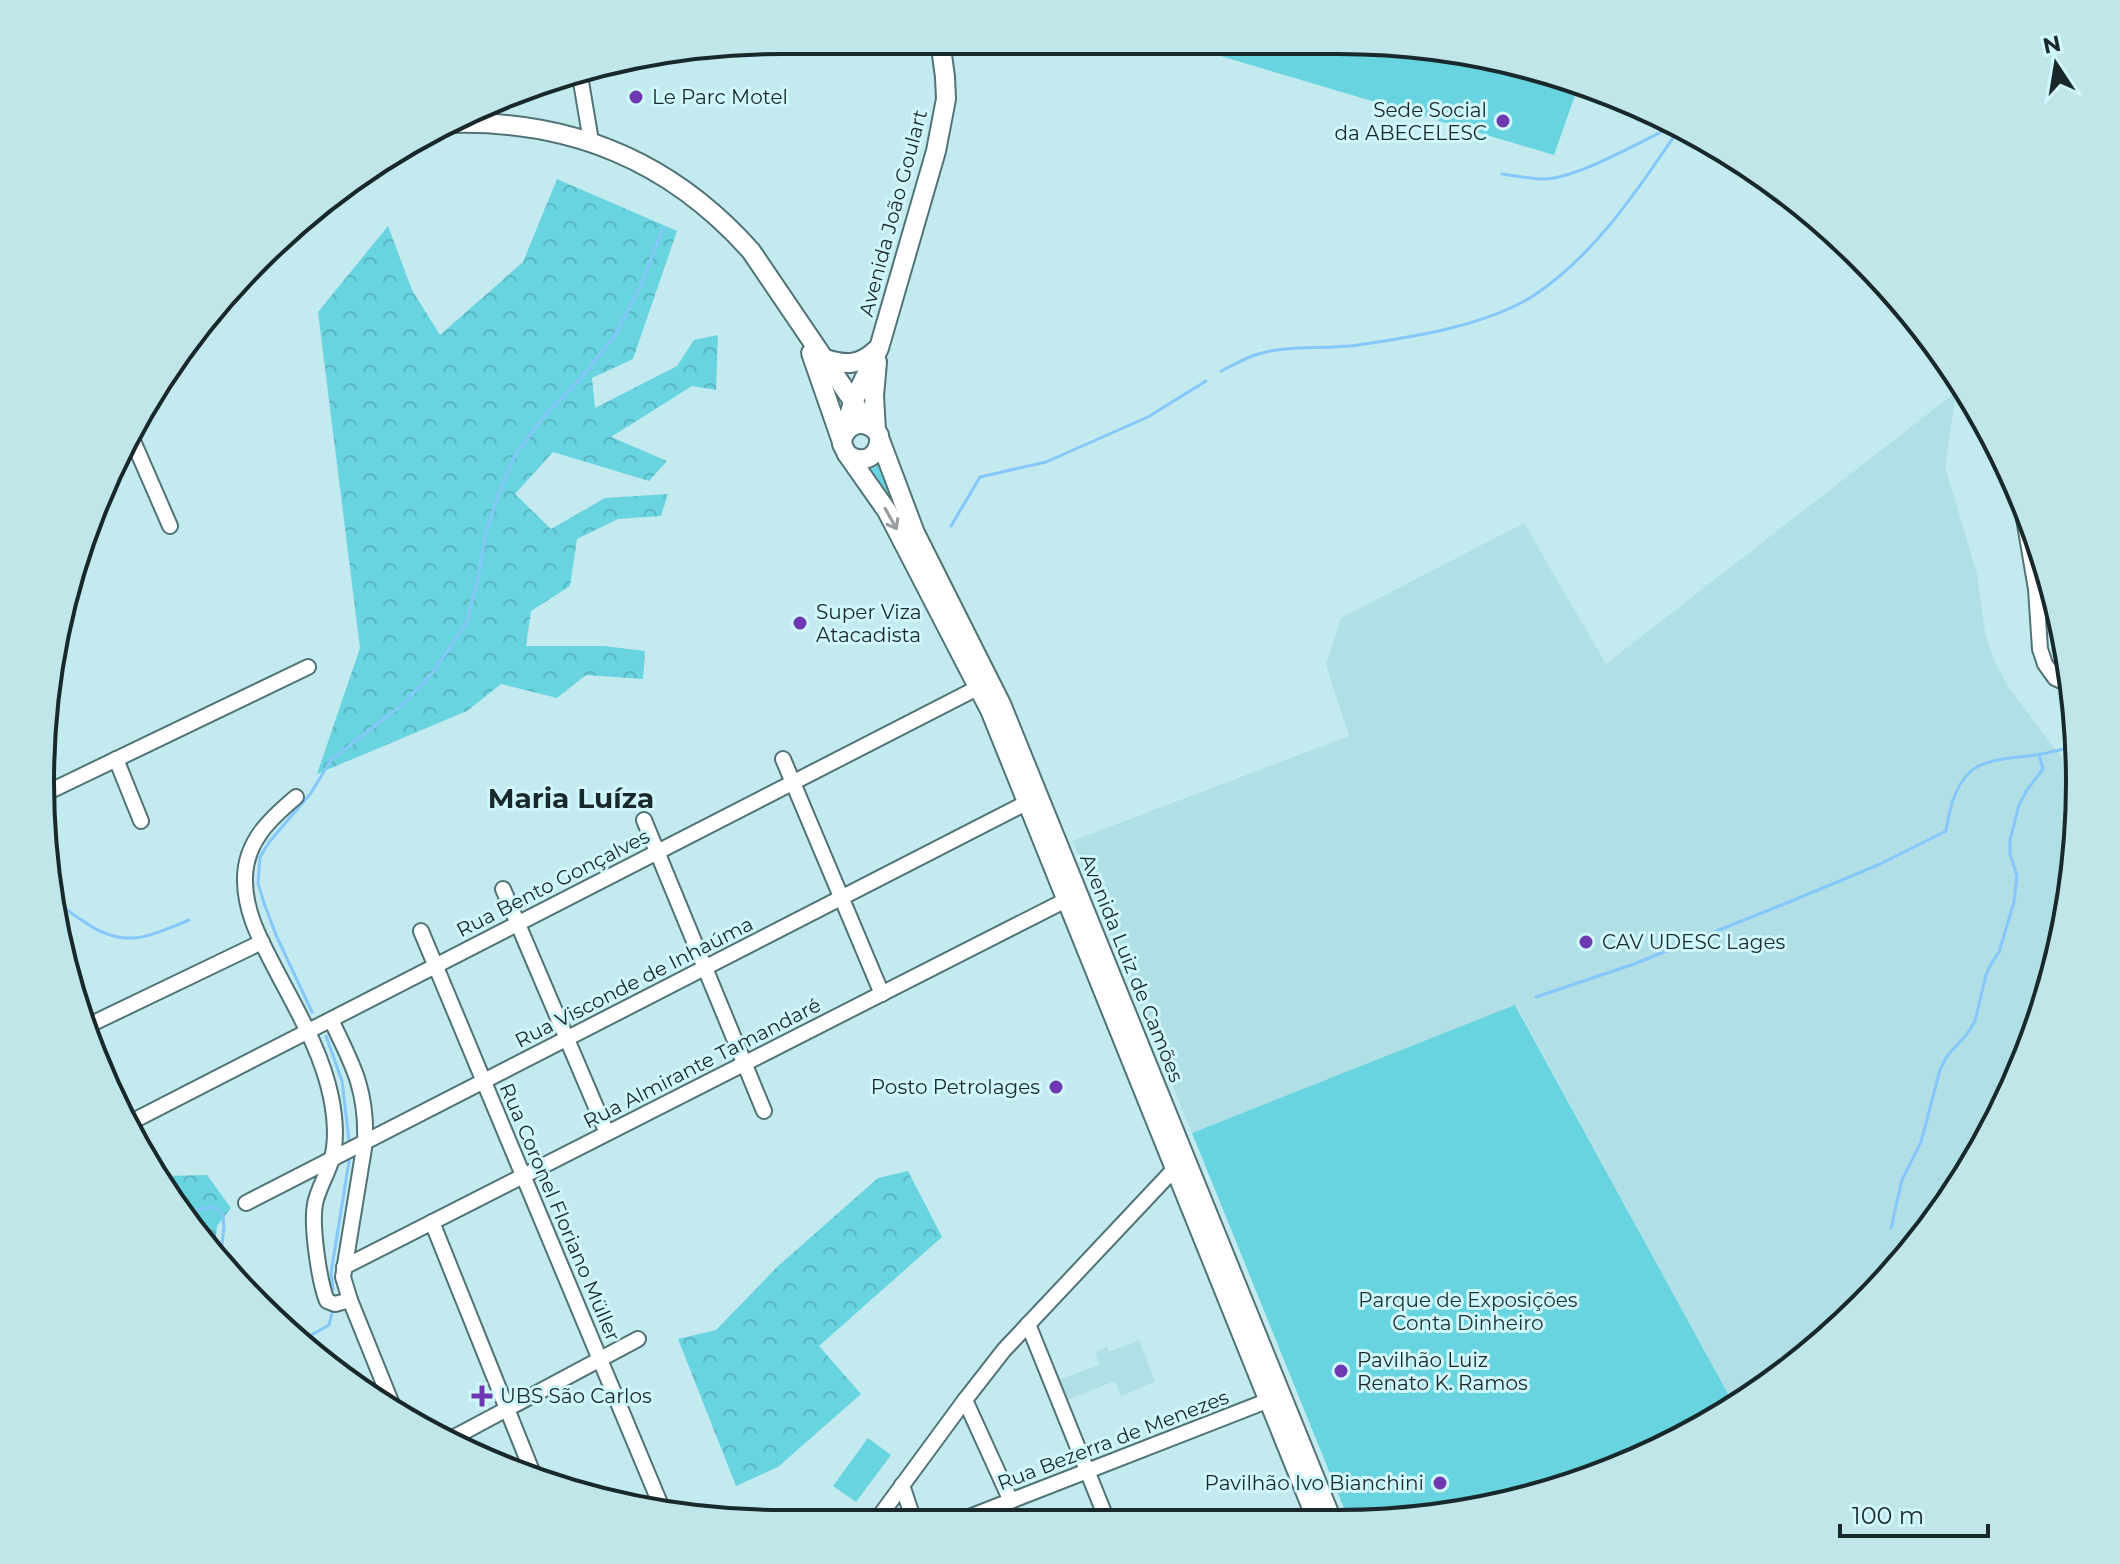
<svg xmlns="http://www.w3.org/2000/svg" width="2120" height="1564" font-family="Montserrat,sans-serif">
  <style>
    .built { fill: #b0dfe5 }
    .green { fill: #68d4df }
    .forest { fill: url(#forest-crowns) }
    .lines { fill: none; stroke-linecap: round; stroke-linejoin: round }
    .stream { stroke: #84c7fa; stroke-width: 3 }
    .minor-casing { stroke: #507377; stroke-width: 18 }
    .major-casing { stroke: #507377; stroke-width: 22 }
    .minor { stroke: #fff; stroke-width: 14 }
    .major { stroke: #fff; stroke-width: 18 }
    .oneway { stroke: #989e9f }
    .poi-dot { fill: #6e39b0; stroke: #d0f7fb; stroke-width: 3 }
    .labels { text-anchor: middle; stroke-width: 6; stroke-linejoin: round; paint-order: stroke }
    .poi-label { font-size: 20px; fill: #19282a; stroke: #d0f7fb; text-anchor: start }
    .street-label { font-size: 20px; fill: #19282a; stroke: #d0f7fb }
    .park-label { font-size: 20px; fill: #1a3235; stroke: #d0f7fb }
    .district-label { font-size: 28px; font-weight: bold; fill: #19282a; stroke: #d0f7fb }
    .rim { fill: none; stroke: #19282a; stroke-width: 4 }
  </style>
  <defs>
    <pattern id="forest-crowns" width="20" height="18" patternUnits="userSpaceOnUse" patternTransform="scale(2)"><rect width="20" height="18" fill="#68d4df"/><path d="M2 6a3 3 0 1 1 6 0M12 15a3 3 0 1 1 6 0" fill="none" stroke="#5ab6c0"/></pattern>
  </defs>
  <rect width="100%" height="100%" fill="#c3eaee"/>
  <g class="built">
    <path d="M1956,392l-11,75 32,107 8,59 9,27 15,28 68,90 -3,101 -34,142 -60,132 -84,119 -107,99 -56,32 -217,-398 -324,128 -120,-292 277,-105 -23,-71 15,-47 183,-95 82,141z"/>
    <path d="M1139,1340l16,42 -34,14 -6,-15 -53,21 -8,-20 45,-17 -4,-13 12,-5 2,5z"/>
  </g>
  <g class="green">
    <path d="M1170,41l216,1 144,23 48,22 -24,68z"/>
    <path d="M880,462l29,71 -44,-62 9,-3z"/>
    <path d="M1515,1005l218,398 -111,65 -187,50h-87l-156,-385z"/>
    <path d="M868,1438l23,17 -35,47 -23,-16z"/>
  </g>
  <g class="forest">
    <path d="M557,179l120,52 -44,128 -41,19 3,30 82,-42 17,-26 24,-5 -2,55 -24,-4 -81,51 56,24 -18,20 -96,-29 -38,42 36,35 54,-31 63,-4 -7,22 -43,3 -41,20 -7,47 -39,25 -5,35h78l41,5 -2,28 -57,-4 -29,23 -56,-14 -34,27 -150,63 43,-126 -42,-336 70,-86 24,64 28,45 83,-73z"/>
    <path d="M908,1171l34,66 -123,109 42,48 -83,73 -42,19 -58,-147 38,-9 61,-63 101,-89z"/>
    <path d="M207,1175l24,33 -14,18 -3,29 -21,-22 -31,-57z"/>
  </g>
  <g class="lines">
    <g class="stream">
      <path d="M1502,174c15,2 30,5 44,5 32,-2 93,-36 123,-51"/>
      <path d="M1221,371c11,-5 22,-12 34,-16 32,-11 69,-5 103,-10 55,-8 127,-19 175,-49 61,-40 104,-105 144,-164"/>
      <path d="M951,526l29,-49 66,-15 102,-45 58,-36"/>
      <path d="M51,878c4,9 7,20 13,28 4,6 13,11 19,15 41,29 64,16 106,-1"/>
      <path d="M1536,997l98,-33 155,-62 89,-37 68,-34c3,-20 8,-43 23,-58 15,-16 52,-15 72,-19 13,-2 25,-6 37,-9"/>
      <path d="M312,1012l-36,-77 -12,-32 -6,-20 2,-26 10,-16 41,-48 20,-33 72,-56 31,-33 32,-47 12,-46 8,-45 11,-35 18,-43 31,-41 37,-38 32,-41 26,-49 22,-59"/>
      <path d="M326,1036l16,45 7,59"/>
      <path d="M182,1212l32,-5 9,8 1,12 -4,35"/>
      <path d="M1891,1228l11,-48 19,-38 19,-72 7,-14 20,-22 8,-13 11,-46 4,-9 9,-14 15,-50 3,-26 -7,-22v-14l9,-35 8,-15 16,-21 -4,-14"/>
      <path d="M333,1289l-2,-16 18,-112"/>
      <path d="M297,1343l32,-18 4,-16"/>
    </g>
    <g class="minor-casing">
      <g id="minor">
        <path d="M579,70l12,71"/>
        <path d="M130,434l40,92"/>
        <path d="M2021,501l15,88 4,60 5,15 10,14 15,7"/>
        <path d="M116,759l25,62"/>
        <path d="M783,759l99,235"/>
        <path d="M44,794l264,-127"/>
        <path d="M296,797c-26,22 -50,44 -51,80 -1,36 17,66 33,97 21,40 44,79 53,123 4,20 6,42 1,61 -4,16 -14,30 -17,46 -4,21 4,77 12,97l8,3 15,-4"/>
        <path d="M644,820l120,291"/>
        <path d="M503,889l104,244"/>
        <path d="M421,931l241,577"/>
        <path d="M331,1020c22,45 36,70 34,122l-22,135 7,23 46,114"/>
        <path d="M83,1028l179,-86"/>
        <path d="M133,1121l854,-438"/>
        <path d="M246,1203l790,-405"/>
        <path d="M432,1222l104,259"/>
        <path d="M344,1267l730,-371"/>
        <path d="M1028,1324l79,196"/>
        <path d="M965,1400l46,101"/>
        <path d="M447,1441l191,-102"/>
        <path d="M902,1485l12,36"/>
        <path d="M876,1521l89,-121 39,-50 175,-186"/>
        <path d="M959,1521l318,-124"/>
      </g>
    </g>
    <g class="major-casing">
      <g id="major">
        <path d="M452,123c120,-3 219,38 299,128l118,174"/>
        <path d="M811,353l31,89"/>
        <path d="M822,358c23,7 36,9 54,-8"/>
        <path d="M876,431l-2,-35 3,-34"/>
        <path d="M843,437c8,-17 26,-17 36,-2 2,21 -15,31 -32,19l-5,-10 1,-7 10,-35 26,-54 57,-197 10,-52 -1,-22 -5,-37"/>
        <path d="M880,440l35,93 86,171 330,814"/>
        <path d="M847,454l40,57 103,199 326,808"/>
      </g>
    </g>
    <use href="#minor" class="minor"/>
    <use href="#major" class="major"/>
  </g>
  <defs><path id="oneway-shaft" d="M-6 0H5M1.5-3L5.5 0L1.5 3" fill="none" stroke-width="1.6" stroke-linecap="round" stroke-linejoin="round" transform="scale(2)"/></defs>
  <use class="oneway" href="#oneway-shaft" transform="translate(891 519) rotate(61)"/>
  <g class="poi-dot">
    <circle cx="636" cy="97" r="8"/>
    <circle cx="1503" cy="121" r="8"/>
    <circle cx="800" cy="623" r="8"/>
    <circle cx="1586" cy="942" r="8"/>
    <circle cx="1056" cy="1087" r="8"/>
    <circle cx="1341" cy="1371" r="8"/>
    <path d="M478 1384h8v8h8v8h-8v8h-8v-8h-8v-8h8z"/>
    <circle cx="1440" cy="1483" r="8"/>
  </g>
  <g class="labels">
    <g class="poi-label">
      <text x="652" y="104">Le Parc Motel</text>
      <text x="1487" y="117" text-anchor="end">Sede Social<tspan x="1487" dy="23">da ABECELESC</tspan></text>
      <text x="816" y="619">Super Viza<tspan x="816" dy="23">Atacadista</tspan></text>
      <text x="1602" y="949">CAV UDESC Lages</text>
      <text x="1040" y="1094" text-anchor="end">Posto Petrolages</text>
      <text x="1357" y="1367">Pavilhão Luiz<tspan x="1357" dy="23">Renato K. Ramos</tspan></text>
      <text x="500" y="1403">UBS São Carlos</text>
      <text x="1424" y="1490" text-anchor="end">Pavilhão Ivo Bianchini</text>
    </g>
    <g class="street-label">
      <text transform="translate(893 213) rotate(-75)" y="7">Avenida João Goulart</text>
      <text transform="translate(553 883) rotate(-27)" y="7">Rua Bento Gonçalves</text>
      <text transform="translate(1132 968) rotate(68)" y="7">Avenida Luiz de Camões</text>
      <text transform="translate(634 982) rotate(-27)" y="7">Rua Visconde de Inhaúma</text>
      <text transform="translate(702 1063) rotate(-27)" y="7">Rua Almirante Tamandaré</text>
      <text transform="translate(560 1212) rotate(67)" y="7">Rua Coronel Floriano Müller</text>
      <text transform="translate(1113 1440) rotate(-21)" y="7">Rua Bezerra de Menezes</text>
    </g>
    <g class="park-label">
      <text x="1468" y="1307">Parque de Exposições<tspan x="1468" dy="23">Conta Dinheiro</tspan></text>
    </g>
    <g class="district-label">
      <text x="571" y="808">Maria Luíza</text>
    </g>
  </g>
  <path d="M0 0H2120V1564H0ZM782 54H1338A728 728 0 0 1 2066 782V782A728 728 0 0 1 1338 1510H782A728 728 0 0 1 54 782V782A728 728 0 0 1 782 54Z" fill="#c1e6ea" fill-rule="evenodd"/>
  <path class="rim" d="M782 54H1338A728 728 0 0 1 2066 782V782A728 728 0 0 1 1338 1510H782A728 728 0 0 1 54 782V782A728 728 0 0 1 782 54Z"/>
  <g transform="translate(2056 64) rotate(348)" stroke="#d0f7fb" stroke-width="6" paint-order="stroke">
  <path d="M0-6L14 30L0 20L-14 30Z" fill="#19282a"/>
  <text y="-12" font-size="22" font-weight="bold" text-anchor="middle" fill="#19282a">N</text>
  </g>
  <path d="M1840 1524v12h148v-12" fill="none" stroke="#19282a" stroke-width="4"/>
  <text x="1852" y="1524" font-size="24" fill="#19282a" stroke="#d0f7fb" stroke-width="6" paint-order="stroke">100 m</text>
</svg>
